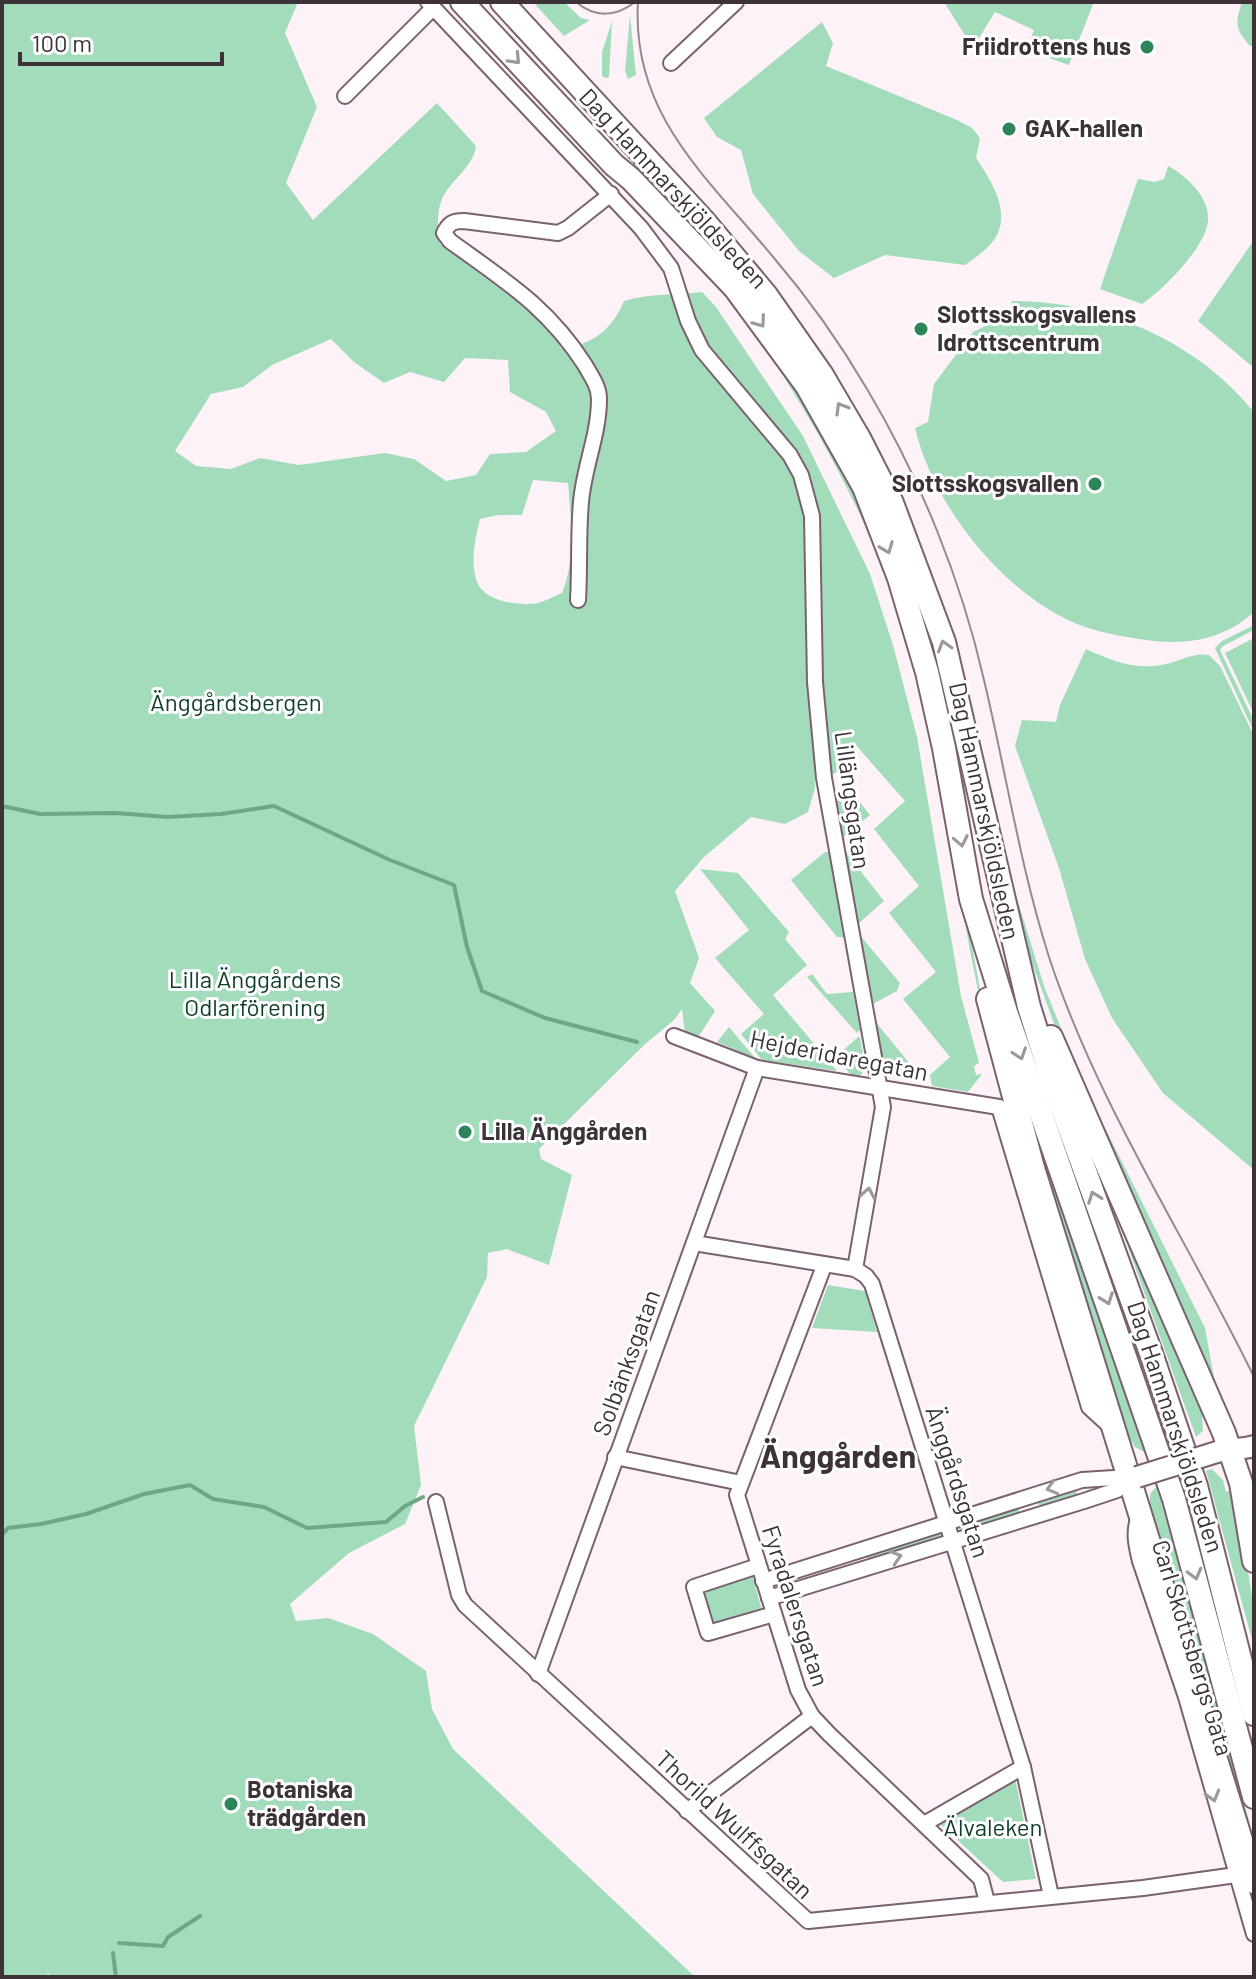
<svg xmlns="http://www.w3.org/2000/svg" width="1256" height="1979" font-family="Barlow,sans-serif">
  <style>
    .green { fill: #a2dcba; fill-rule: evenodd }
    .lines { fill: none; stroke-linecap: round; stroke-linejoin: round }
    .stream { stroke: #6ea786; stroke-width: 4 }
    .minor-casing { stroke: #79626e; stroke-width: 18 }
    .secondary-casing { stroke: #79626e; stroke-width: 24 }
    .primary-casing { stroke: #79626e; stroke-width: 26 }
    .minor { stroke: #fff; stroke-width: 14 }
    .secondary { stroke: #fff; stroke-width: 20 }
    .primary { stroke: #fff; stroke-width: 22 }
    .tram { stroke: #948a8f; stroke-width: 2 }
    .secondary-bridge-casing { stroke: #79626e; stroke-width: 24; stroke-linecap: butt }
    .secondary-bridge { stroke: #fff; stroke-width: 20 }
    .oneway { stroke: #9e989b }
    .poi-dot { fill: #2c8459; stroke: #fff; stroke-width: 3 }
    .labels { text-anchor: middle; stroke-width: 6; stroke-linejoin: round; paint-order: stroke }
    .poi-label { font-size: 24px; font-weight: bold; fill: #3c3237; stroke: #fff; text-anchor: start }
    .street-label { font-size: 24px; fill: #3c3237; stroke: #fff }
    .park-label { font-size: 24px; fill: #0f3e27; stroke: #fff }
    .district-label { font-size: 32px; font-weight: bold; fill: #3c3237; stroke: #fff }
  </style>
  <rect width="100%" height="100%" fill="#fdf2f8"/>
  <g class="green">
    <path d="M2,2h296l-13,31 32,74 -31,76 27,37 124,-117 39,43c-3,22 -25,33 -34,53 -6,14 -4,31 -2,45 47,32 88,58 122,105 31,-5 50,-19 62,-48 26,-8 51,-6 78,-9l14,15 87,129 67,138 23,71 24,92 44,259 18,67 -5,3 2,9 6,-1 -14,18 -36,-6 -2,-11 20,-18 -47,-58 33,-27 -47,-59 30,-27 -45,-57 31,-28 -51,-58 -18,15 6,8 -8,8 -5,-1 -1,-26 -14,4 1,37 -7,24 -23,12 -34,-7 -48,41 -28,33 24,67 -9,25 25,28 -16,25 -14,-3 -3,-24 -8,11 -30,25 -105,104 2,10 31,16 -23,90 -42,-16 -19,4 -1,24 -73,149 7,59 -16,39 -56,29 -59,51 6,17 32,-3 45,16 53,37 6,38 21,40 242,228h-644l-3,-4 -2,4h-44zM331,339l23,23 30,21 26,-11 34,10 21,-24 43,2 2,32 36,20 10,19 -30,21 -36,2 -14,21 -30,6 -32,-22 -29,-6 -86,12 -39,-7 -29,11 -35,-3 -21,-15 36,-57 32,-7 29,-22zM533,480l35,3c3,35 8,77 -6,110 -8,3 -16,8 -24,10 -18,3 -54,-1 -61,-21 -7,-20 -2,-43 3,-63l18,-4h24z"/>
    <path d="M533,2h31l17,16 9,2 -26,16z"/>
    <path d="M944,2h150l-25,63 -34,-12 1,-5 -7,-5 5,-13 -39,-18 -22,36z"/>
    <path d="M1242,2h12v44h-4c-15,-17 -15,-23 -8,-44z"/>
    <path d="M630,15l6,60 -8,4 -3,-8z"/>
    <path d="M612,21l-3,56 -3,1 -4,-2v-24z"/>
    <path d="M822,22l11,21 -7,23 131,54 15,8 8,10 -4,20c14,21 34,51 21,77 -6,12 -21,22 -32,30l-80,-10 -51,23 -35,-27 -46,-57 -12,-44 -24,-13 -13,-19z"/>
    <path d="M1168,166c18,9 42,32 40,54 -1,26 -45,70 -66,84l-42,-15 38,-110 17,3 9,-3z"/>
    <path d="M1254,240v128l-56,-47z"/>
    <path d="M1012,301c92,0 183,39 242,111v200c-33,30 -72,34 -115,27 -18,-3 -36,-6 -54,-12 -78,-28 -151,-119 -170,-199l13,-6 6,-38 39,-52 36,-17z"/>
    <path d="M777,362c65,95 115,202 143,314 29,113 42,229 66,342h-2c-26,-115 -39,-232 -67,-346 -28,-111 -81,-214 -142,-309z"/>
    <path d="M1254,625v5l-31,16 -3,4 34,71v11l-39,-84 7,-7z"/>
    <path d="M1254,638v76l-29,-61z"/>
    <path d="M1086,649c26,12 51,22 80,15 14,-3 28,-12 43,-9l11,11 34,70v434l-91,-77 -51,-75 -27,-59 -26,-91 -44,-122 7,-26 34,2 4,-17z"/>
    <path d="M851,791l19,24 -29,24 -6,-36z"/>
    <path d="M844,850l40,51 -26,23z"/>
    <path d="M825,852h6l17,86 -11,-1 -46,-57z"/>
    <path d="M700,869l38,4 51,59 -4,7 22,26 -34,30 64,76 -75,-11 -21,-26 23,-20 -49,-56 34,-28z"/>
    <path d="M1008,869l36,117 42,104 119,238 12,66 -160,-362 -30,-83z"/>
    <path d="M858,933l42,50 -3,8 -26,14z"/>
    <path d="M812,974l15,20 26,-2 7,38 -3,3 -50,-56z"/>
    <path d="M874,1020l50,61c-51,-1 -42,-17 -50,-61z"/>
    <path d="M729,1027l26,31 -38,-16z"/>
    <path d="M858,1037h2l5,32 -4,6h-10l-15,-18z"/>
    <path d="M1011,1056l26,84 53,145 56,168 -11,-6 -6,-10 -7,-2z"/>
    <path d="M1110,1197l96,216 -4,2 1,16 -7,6z"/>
    <path d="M828,1285l37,6 12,41 -65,-4z"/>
    <path d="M1212,1469l11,11 3,12 9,-2 19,119v38l-48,-176z"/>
    <path d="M1157,1486l97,353v14l-104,-341v-18z"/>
    <path d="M1075,1487l3,10 -36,11 -4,-4 2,-5z"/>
    <path d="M1015,1506l4,1v7l-57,18 -4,-5v-2z"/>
    <path d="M938,1533l3,2 -2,3 -70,22 -3,-4z"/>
    <path d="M752,1573l10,38 -48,14c-8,-7 -14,-25 -11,-35z"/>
    <path d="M1015,1778l21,101 -33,3 -65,-60z"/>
  </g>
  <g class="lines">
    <g class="stream">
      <path d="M2,806l38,8 76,-1 51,4 54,-3 53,-8 116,54 64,25 13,62 15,44 63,27 92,24"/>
      <path d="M2,1535l6,-7 33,-4 45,-10 58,-20 46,-9 23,14 51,8 43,21 79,-6 19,-16 18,-9"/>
      <path d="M119,1943l44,3 5,-9 32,-21"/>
      <path d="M113,1953l3,24"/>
    </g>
    <g class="minor-casing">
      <g id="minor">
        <path d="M428,2l213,226 30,40 17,53 14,29 88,105 11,20 11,41 3,166 9,96 59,329 -28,162"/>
        <path d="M671,63l65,-61"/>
        <path d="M345,96l88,-88"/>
        <path d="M578,600c2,-33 0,-66 3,-98 3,-36 18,-67 18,-103 0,-13 -8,-23 -14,-34 -38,-59 -80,-84 -135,-124l-6,-8c5,-10 9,-12 20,-12l94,12 10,-5 43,-34"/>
        <path d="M674,1036l83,32 242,39 90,300 23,21"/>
        <path d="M694,1243l161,26 11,7 6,8 151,483 28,129"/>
        <path d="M824,1266l-87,229 61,195 14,26 17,18 152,145 6,23"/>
        <path d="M615,1457l126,26"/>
        <path d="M436,1502l23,93 6,10 343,316 335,-33 93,-13"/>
        <path d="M1139,1516c-6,16 -3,29 1,45l46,136 68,237"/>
        <path d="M758,1566l-64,21 14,46 66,-19"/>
        <path d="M763,1581l319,-101 32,-2 15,2"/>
        <path d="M769,1598l315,-97 33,-11 12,-10"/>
        <path d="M538,1674l219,-606"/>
        <path d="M687,1811l125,-95"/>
        <path d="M924,1824l99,-57"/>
      </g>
    </g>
    <g class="secondary-casing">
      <path id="secondary" d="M1217,1452c13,-4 24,-2 37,-6"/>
    </g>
    <g class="primary-casing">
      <g id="primary">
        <path d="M462,2l152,163 17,14 104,109 72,98 57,101 35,91 28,94 17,76 27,151 35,113 168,487 80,298"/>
        <path d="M502,2l202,219 62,74 56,80 37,63 33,65 52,139 85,365 22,70 101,279 44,130 58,228"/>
        <path d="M988,999l45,169 221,714"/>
        <path d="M1051,1037l173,396 17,50 13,78"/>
      </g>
    </g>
    <use href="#minor" class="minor"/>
    <use href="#secondary" class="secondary"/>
    <use href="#primary" class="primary"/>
    <g class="tram">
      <path d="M576,2c19,16 40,15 59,0"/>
      <path d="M638,2c-7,113 71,177 136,256 35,41 66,85 93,131 53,89 94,190 117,291 22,92 36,186 65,277 49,149 137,280 205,420"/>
    </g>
    <g class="secondary-bridge-casing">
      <path id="secondary-bridge" d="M1137,1477l80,-25"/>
    </g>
    <use href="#secondary-bridge" class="secondary-bridge"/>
  </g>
  <defs><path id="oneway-chevron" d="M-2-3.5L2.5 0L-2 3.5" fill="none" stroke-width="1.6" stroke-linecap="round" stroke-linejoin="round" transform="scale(2)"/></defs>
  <g class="oneway">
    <use href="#oneway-chevron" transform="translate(515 59) rotate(47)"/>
    <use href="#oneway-chevron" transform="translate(760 322) rotate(54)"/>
    <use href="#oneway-chevron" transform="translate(841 408) rotate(-121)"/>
    <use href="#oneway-chevron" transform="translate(887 548) rotate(69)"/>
    <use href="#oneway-chevron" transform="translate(944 646) rotate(-107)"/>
    <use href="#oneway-chevron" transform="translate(961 841) rotate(79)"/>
    <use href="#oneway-chevron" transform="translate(1020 1054) rotate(71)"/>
    <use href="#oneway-chevron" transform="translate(868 1193) rotate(-80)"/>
    <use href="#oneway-chevron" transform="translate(1094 1197) rotate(-110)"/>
    <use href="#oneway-chevron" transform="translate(1107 1299) rotate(70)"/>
    <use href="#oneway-chevron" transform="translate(1052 1488) rotate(164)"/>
    <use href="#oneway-chevron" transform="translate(896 1557) rotate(-17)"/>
    <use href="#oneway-chevron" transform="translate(1195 1574) rotate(75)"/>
    <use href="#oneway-chevron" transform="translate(1213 1796) rotate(74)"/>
  </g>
  <g class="poi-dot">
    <circle cx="1147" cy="47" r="8"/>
    <circle cx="1009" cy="129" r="8"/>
    <circle cx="921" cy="329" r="8"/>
    <circle cx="1095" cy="484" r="8"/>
    <circle cx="465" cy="1132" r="8"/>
    <circle cx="231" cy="1804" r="8"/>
  </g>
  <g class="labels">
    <g class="poi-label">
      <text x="1131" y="55" text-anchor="end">Friidrottens hus</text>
      <text x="1025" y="137">GAK-hallen</text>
      <text x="937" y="323">Slottsskogsvallens<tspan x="937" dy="28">Idrottscentrum</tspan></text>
      <text x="1079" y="492" text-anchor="end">Slottsskogsvallen</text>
      <text x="481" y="1140">Lilla Änggården</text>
      <text x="247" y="1798">Botaniska<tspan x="247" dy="28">trädgården</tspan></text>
    </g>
    <g class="street-label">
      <text transform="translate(673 189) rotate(47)" y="8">Dag Hammarskjöldsleden</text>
      <text transform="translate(852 800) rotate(82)" y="8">Lillängsgatan</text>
      <text transform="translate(984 811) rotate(78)" y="8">Dag Hammarskjöldsleden</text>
      <text transform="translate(839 1056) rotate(11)" y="8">Hejderidaregatan</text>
      <text transform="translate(627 1363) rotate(-70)" y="8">Solbänksgatan</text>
      <text transform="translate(1175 1427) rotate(72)" y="8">Dag Hammarskjöldsleden</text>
      <text transform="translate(957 1482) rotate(72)" y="8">Änggårdsgatan</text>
      <text transform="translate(795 1606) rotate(72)" y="8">Fyradalersgatan</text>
      <text transform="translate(1192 1648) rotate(73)" y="8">Carl Skottsbergs Gata</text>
      <text transform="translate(734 1825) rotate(43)" y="8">Thorild Wulffsgatan</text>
    </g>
    <g class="park-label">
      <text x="236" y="711">Änggårdsbergen</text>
      <text x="255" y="988">Lilla Änggårdens<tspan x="255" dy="28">Odlarförening</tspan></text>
      <text x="993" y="1836">Älvaleken</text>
    </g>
    <g class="district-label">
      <text x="838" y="1468">Änggården</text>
    </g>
  </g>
  <rect width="1256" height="1979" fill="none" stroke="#3c3237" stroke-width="8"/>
  <path d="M20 52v12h202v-12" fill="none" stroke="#3c3237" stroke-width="4"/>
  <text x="32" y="52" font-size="24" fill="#3c3237" stroke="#ffffff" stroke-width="6" paint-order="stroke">100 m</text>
</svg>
